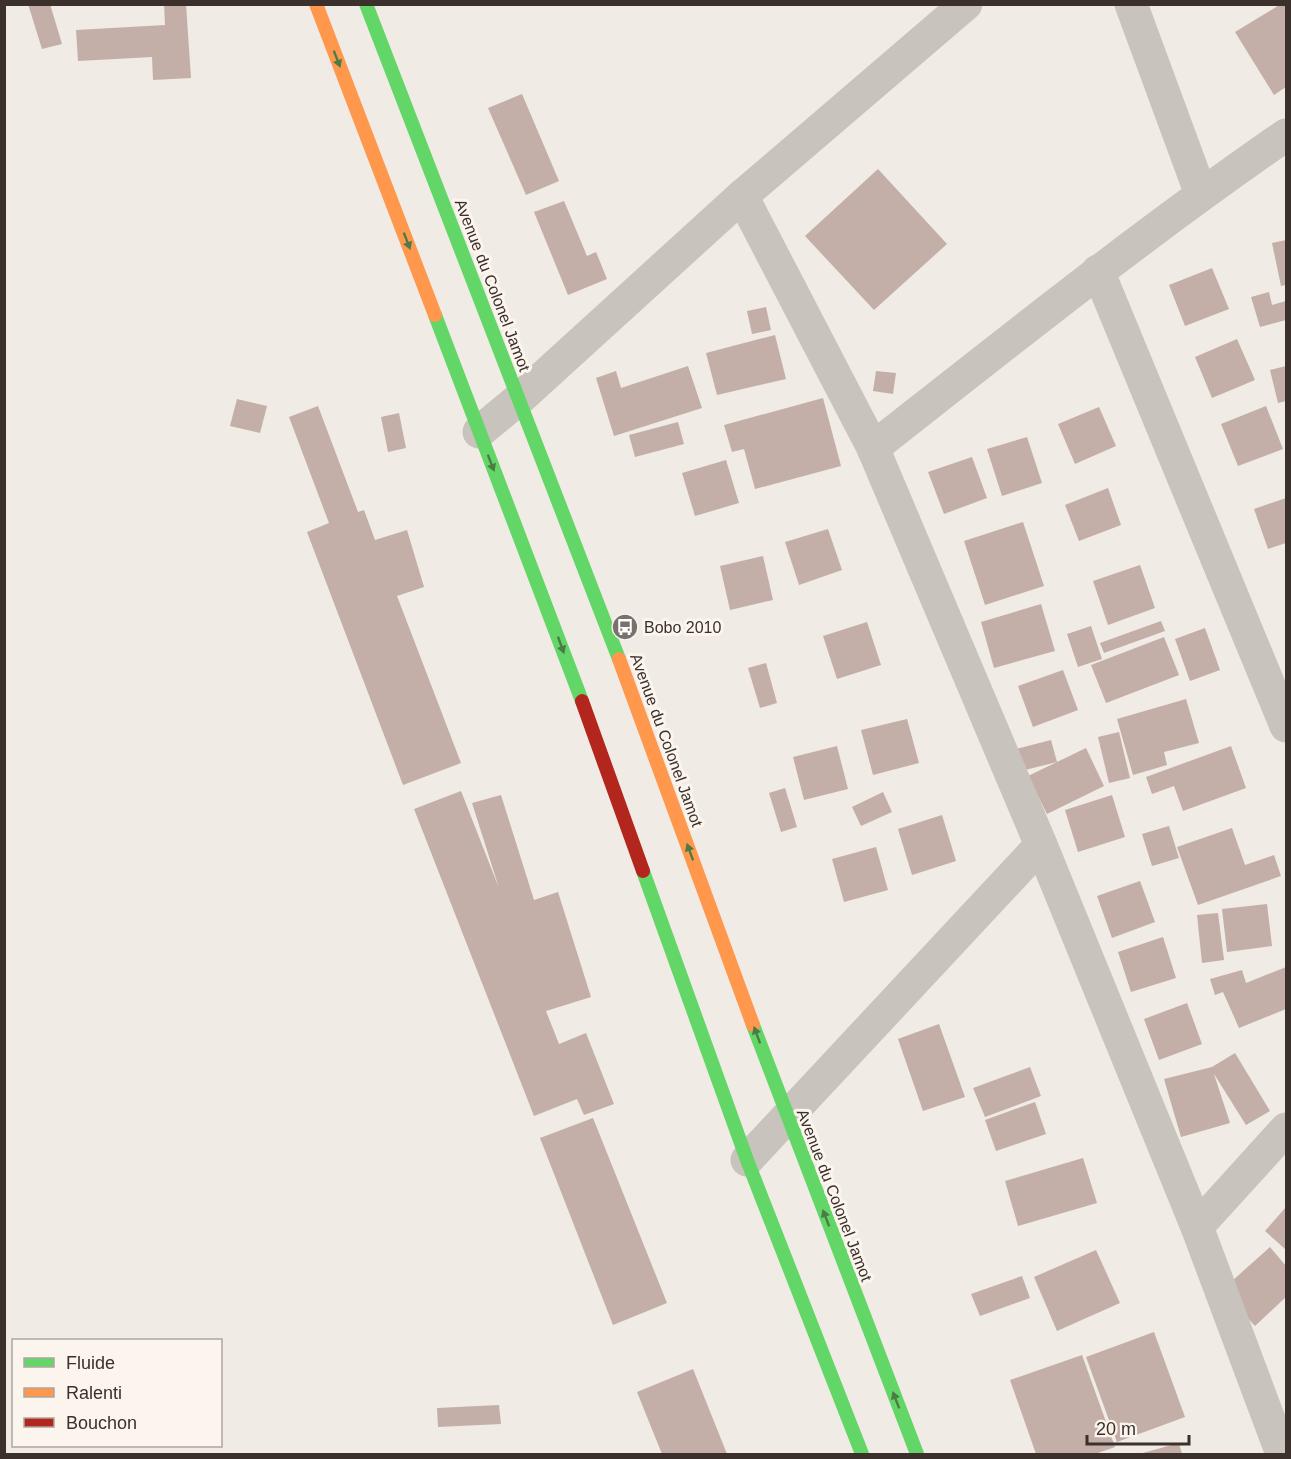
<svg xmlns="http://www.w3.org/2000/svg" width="1291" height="1459" font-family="Helvetica,sans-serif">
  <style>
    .building { fill: #c3afa7 }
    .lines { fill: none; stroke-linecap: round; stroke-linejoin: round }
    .street { stroke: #c9c3be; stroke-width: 33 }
    .fast { stroke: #63d668; stroke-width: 14 }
    .slow { stroke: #ff974d; stroke-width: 14 }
    .jam { stroke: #b3261e; stroke-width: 14 }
    .oneway { fill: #4d7b46 }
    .labels { text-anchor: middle; stroke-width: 6; stroke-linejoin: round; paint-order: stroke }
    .street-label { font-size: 16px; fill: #3b302b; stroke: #fbf5ee }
    .poi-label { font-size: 16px; fill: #3b302b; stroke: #fbf5ee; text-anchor: start }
  </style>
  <rect width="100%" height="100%" fill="#f0ebe5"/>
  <g class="building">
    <path d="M28,4h22l12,40 -20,5z"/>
    <path d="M164,4h22l5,74 -38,2 -1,-23 -74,4 -2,-31 89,-5z"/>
    <path d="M1281,4h5v83l-12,8 -39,-63z"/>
    <path d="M522,94l37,87 -33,14 -38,-87z"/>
    <path d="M878,169l69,75 -73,66 -69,-74z"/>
    <path d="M564,201l23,55 9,-4 11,27 -39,16 -34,-83z"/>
    <path d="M1286,240v45l-5,1 -9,-43z"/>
    <path d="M1212,268l17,41 -44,17 -16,-41z"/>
    <path d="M1269,292l3,13 14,-4v19l-26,7 -9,-30z"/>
    <path d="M766,307l5,23 -19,4 -5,-23z"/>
    <path d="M775,335l11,44 -69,16 -11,-42z"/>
    <path d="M1237,339l18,41 -43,18 -17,-41z"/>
    <path d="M688,366l14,42 -88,28 -18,-58 20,-7 5,17z"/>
    <path d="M1286,366v35l-8,2 -8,-33z"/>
    <path d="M876,371l20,2 -3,21 -20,-3z"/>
    <path d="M823,398l18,68 -86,23 -11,-40 -12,3 -8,-27z"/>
    <path d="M237,399l30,7 -7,27 -30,-7z"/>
    <path d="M318,406l40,106 6,-2 11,30 32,-10 17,57 -27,9 64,167 -58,22 -96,-253 22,-9 -40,-106z"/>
    <path d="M1266,406l17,43 -45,17 -17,-42z"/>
    <path d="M1099,407l17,39 -41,18 -17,-40z"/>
    <path d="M399,413l7,35 -18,4 -7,-35z"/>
    <path d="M678,422l6,22 -49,13 -6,-22z"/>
    <path d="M1027,437l15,46 -40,13 -15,-47z"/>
    <path d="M972,457l15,41 -43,16 -16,-42z"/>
    <path d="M726,460l13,43 -44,13 -13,-43z"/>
    <path d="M1108,488l13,37 -42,16 -14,-36z"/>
    <path d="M1286,498v45l-18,6 -14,-40z"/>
    <path d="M1023,522l21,64 -59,19 -21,-64z"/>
    <path d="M828,529l14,41 -43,15 -14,-43z"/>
    <path d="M763,556l10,44 -43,10 -10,-44z"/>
    <path d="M1140,565l15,43 -47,17 -15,-44z"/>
    <path d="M1041,604l14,47 -61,17 -13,-46z"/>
    <path d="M1161,621l4,10 -61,22 -4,-10z"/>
    <path d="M867,622l14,43 -44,14 -14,-43z"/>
    <path d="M1091,626l11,33 -24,8 -11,-33z"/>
    <path d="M1205,628l15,42 -30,11 -15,-42z"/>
    <path d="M1164,637l15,38 -73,28 -15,-38z"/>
    <path d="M766,663l11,40 -17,5 -12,-40z"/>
    <path d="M1063,670l15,40 -45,17 -15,-41z"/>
    <path d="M1186,699l13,44 -35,9 3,13 -34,10 -16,-56z"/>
    <path d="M907,719l12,44 -46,12 -12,-45z"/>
    <path d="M1119,732l11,46 -21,5 -11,-46z"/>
    <path d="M1051,740l6,22 -44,11 -5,-22z"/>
    <path d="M837,746l11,43 -44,11 -11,-43z"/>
    <path d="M1231,746l15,42 -63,23 -9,-25 -22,8 -6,-17z"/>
    <path d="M1086,748l18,38 -57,28 -19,-38z"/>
    <path d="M785,788l12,39 -16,5 -12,-39z"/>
    <path d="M461,791l38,97 -27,-85 29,-8 33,105 24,-8 33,105 -45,14 13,33 27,-11 28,71 -30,11 -7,-16 -43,17 -120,-307z"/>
    <path d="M883,792l9,20 -31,14 -9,-19z"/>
    <path d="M1112,795l13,42 -47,15 -13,-42z"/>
    <path d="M942,815l14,46 -44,14 -14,-46z"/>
    <path d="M1169,826l10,32 -27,8 -10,-32z"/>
    <path d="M1232,828l13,37 29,-10 7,21 -83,29 -21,-58z"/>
    <path d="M876,847l12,43 -44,12 -12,-43z"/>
    <path d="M1140,881l15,41 -43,16 -15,-42z"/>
    <path d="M1267,904l5,42 -45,6 -5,-43z"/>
    <path d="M1218,913l6,47 -22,3 -5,-48z"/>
    <path d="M1163,937l13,41 -45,14 -13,-40z"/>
    <path d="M1286,967v42l-47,19 -16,-36 -8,3 -5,-16 32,-9 4,13z"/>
    <path d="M1187,1003l15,41 -43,16 -15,-41z"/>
    <path d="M939,1024l26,73 -42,14 -25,-72z"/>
    <path d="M1235,1053l35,58 -24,14 -32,-51 16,49 -49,14 -17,-58 48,-12z"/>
    <path d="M1030,1067l11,29 -56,21 -12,-29z"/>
    <path d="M1035,1102l11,32 -50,17 -11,-31z"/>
    <path d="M593,1118l74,185 -54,22 -73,-187z"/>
    <path d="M1083,1158l14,45 -79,23 -13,-45z"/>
    <path d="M1286,1207v43l-21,-19z"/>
    <path d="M1270,1247l16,19v31l-31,29 -33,-36z"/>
    <path d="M1096,1250l24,53 -63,28 -23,-54z"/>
    <path d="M1022,1276l8,22 -50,18 -9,-22z"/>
    <path d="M1154,1332l31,85 -68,25 -31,-85z"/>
    <path d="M1082,1355l33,92 -20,7h-59l-26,-74z"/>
    <path d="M693,1369l34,85h-65l-25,-62z"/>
    <path d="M499,1405l2,19 -63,3 -1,-19z"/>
    <path d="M1179,1443l3,11h-43z"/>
  </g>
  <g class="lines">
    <g class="street">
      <path d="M1131,4l70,190"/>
      <path d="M742,196l131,252 168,397 156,382 85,227"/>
      <path d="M1098,271l188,455"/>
      <path d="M479,432l40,-33 223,-203 224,-192"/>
      <path d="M873,448c136,-107 271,-215 413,-313"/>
      <path d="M747,1160l294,-315"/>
      <path d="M1197,1227l89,-98"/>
    </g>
    <g class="fast">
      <path d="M366,4l253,655"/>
      <path d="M435,315l147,386"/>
      <path d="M643,871l104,289 115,294"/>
      <path d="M753,1025l164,429"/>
    </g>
    <g class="slow">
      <path d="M316,4l119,311"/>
      <path d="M619,659l134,366"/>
    </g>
    <path class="jam" d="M582,701l61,170"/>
  </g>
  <defs><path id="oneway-solid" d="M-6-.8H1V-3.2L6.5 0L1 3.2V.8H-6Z" transform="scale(1.5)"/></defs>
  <g class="oneway">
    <use href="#oneway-solid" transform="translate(337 59) rotate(69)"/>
    <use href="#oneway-solid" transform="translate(407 241) rotate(69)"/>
    <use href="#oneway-solid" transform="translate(491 463) rotate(69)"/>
    <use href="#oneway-solid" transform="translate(561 645) rotate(70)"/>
    <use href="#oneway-solid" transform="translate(690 852) rotate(-110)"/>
    <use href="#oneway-solid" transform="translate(757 1035) rotate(-110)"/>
    <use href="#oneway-solid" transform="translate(826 1218) rotate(-111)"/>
    <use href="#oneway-solid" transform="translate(896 1400) rotate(-111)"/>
  </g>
  <defs>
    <g id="bus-disc" transform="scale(1.35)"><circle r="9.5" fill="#7a716c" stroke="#fbf5ee"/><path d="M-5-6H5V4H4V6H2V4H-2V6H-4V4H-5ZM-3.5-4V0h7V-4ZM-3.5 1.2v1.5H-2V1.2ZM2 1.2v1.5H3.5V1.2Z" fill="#fff"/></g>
  </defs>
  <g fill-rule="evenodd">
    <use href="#bus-disc" x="625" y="627"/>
  </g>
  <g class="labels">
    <g class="street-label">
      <text transform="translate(493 285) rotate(69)" y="6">Avenue du Colonel Jamot</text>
      <text transform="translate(667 740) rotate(70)" y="6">Avenue du Colonel Jamot</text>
      <text transform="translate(835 1195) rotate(69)" y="6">Avenue du Colonel Jamot</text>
    </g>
    <g class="poi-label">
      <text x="644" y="633">Bobo 2010</text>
    </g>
  </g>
  <rect width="1291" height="1459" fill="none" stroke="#3b302b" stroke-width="12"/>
  <rect x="12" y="1339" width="210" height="108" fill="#fbf5ee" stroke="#aea6a0" stroke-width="1.5"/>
  <rect x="24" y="1358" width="30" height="9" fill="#63d668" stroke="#aea6a0" stroke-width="1.5"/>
  <text x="66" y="1369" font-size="18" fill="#3b302b">Fluide</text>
  <rect x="24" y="1388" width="30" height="9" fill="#ff974d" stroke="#aea6a0" stroke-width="1.5"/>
  <text x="66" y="1399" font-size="18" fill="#3b302b">Ralenti</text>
  <rect x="24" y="1418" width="30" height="9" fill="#b3261e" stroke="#aea6a0" stroke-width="1.5"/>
  <text x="66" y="1429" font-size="18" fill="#3b302b">Bouchon</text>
  <path d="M1087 1435v9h102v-9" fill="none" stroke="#3b302b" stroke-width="3"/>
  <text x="1096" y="1435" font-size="18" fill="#3b302b" stroke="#fbf5ee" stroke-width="4.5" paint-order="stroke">20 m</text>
</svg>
